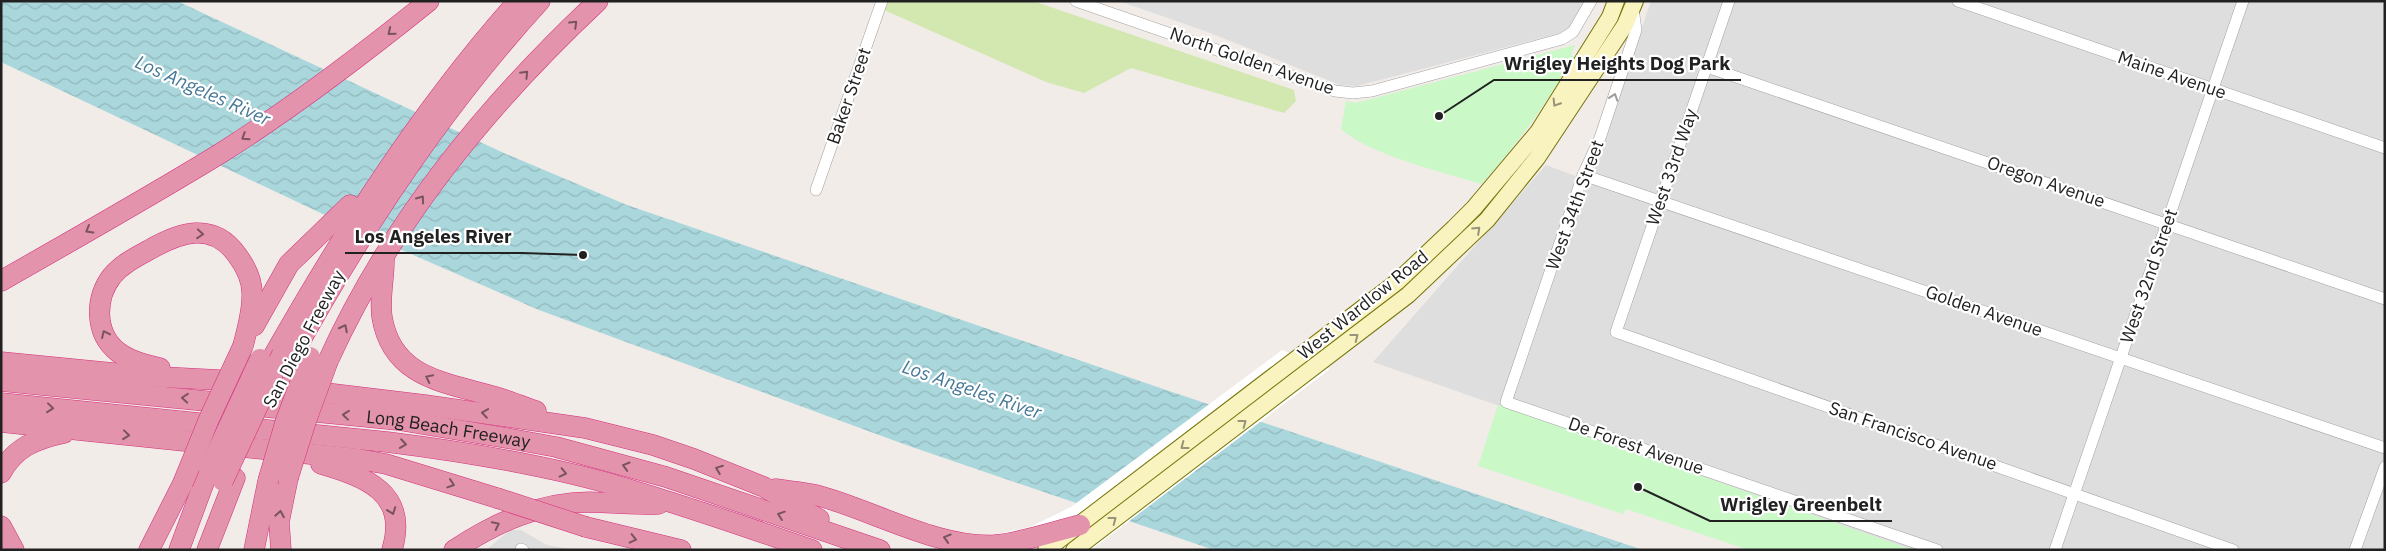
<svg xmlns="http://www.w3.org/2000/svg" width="2386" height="551" font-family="'IBM Plex Sans',sans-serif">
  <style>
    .residential { fill: #dfdede }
    .grass { fill: #d3e8b0 }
    .park { fill: #caf8c7 }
    .water { fill: url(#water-waves) }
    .pier { fill: #fff }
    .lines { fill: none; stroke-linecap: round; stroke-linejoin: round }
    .street-casing { stroke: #a2a2a2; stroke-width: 12 }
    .secondary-casing { stroke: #767409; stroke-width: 18 }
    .highway-casing { stroke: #d52e7d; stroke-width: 21 }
    .street { stroke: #fff; stroke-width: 11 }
    .secondary { stroke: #f8f3bf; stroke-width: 16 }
    .highway { stroke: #e493ac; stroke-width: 20 }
    .highway-bridge-casing { stroke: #d52e7d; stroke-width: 21; stroke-linecap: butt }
    .highway-bridge { stroke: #e493ac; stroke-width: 20 }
    .oneway { stroke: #795460 }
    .oneway2 { stroke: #9b9b9b }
    .oneway3 { stroke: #979478 }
    .labels { text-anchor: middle; stroke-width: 4.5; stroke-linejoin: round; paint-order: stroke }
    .street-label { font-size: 18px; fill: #212121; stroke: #fff }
    .water-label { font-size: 19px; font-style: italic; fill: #477996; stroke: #fff }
    .leader { fill: none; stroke: #212121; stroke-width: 2 }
    .callout-dot { fill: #212121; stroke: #fff; stroke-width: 2 }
    .callout-label { font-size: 19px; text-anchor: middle; font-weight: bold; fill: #212121; stroke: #fff; stroke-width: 4.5; stroke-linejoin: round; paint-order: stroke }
  </style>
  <defs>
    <pattern id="water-waves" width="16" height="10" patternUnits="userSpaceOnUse" patternTransform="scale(1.25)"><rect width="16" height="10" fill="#aad7dc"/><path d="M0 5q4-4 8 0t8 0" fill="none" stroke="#92b8bc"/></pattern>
  </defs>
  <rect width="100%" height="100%" fill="#f1ece8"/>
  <g class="residential">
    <path d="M1119,1h465l-16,30 -211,55 -17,-1 -135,-54z"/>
    <path d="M1651,1h734v549h-472l-540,-188 173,-197 43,16z"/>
    <path d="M510,530h11l26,15 28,5h-89z"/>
  </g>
  <path class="grass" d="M888,1h145l261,89 2,11 -12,12 -153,-45 -47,25 -38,-11 -162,-72z"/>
  <g class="park">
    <path d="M1575,45l-4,10 3,2c-27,45 -57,89 -93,127 -41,-13 -109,-28 -140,-55l5,-28 10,2z"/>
    <path d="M1498,405l415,145h-164l-123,-41 -3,5 -145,-48z"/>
  </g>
  <path class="water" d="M1,1h176l329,153 121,51 545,187 471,158h-429l-305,-104 -370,-136 -176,-77 -362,-171z"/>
  <path class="pier" d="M1282,350l48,19 -239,181h-96l1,-16 34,-7 41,-20z"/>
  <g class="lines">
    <g class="street-casing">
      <g id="street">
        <path d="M1076,1l259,90 18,2 19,-2 190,-52 11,-7 18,-31"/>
        <path d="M1729,1l-113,331 617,218"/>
        <path d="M1958,1l427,147"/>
        <path d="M1633,8l3,22 -36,108 -17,37 -77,227 431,148"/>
        <path d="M1707,67l678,232"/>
        <path d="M1583,175l802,273"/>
        <path d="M816,190l66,-189"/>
        <path d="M521,549l2,1"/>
        <path d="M2055,550l188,-549"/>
        <path d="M2355,550l30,-83"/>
      </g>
    </g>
    <g class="secondary-casing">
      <g id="secondary">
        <path d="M1046,550l351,-268 57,-54 20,-20 64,-76 72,-115 6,-16"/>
        <path d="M1074,550l334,-255 79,-75 50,-62 88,-133 10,-24"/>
      </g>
    </g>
    <g class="highway-casing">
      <g id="highway">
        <path d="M384,256c1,20 -5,41 -2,61 10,61 63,65 110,79 15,4 30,10 44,15"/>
        <path d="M1,281c74,-42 148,-84 220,-128 73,-46 141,-98 208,-152"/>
        <path d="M254,326l35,-62 61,-59"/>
        <path d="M291,358c70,-128 150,-249 249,-357"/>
        <path d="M271,360c72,-127 149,-249 247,-359"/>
        <path d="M328,361c63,-139 159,-256 270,-360"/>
        <path d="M1,362l142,14 76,4 206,25 160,23 68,17 41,14 70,28 55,32"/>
        <path d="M160,368c-15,-3 -30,-7 -42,-16 -24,-19 -23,-54 -6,-76 10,-12 24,-19 37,-26 31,-18 64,-29 88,5 9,12 16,27 15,42 0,16 -5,33 -9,49"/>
        <path id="s1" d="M1,381l397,39 114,19 44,8 110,30 214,73"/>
        <path d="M1,403l386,39c80,10 161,23 238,46 63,19 125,40 187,62"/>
        <path d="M1,422l357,37 28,5 111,34"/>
        <path d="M321,464c44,13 88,28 71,86"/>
        <path d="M1,473c14,-26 35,-34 63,-40"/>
        <path d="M775,489c13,2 28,3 41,6 54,14 123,54 179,50 29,-3 57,-13 85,-20"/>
        <path d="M1,526l13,24"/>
        <path d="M586,527l95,23"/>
        <path d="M149,550l34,-67"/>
        <path d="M179,550l30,-81"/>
        <path d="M207,550l28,-72"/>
        <path d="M254,550l14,-69"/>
        <path d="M281,550l-2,-28 9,-44"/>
        <path d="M454,550c41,-27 86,-48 136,-48 23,1 46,3 69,2"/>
      </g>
    </g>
    <use href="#street" class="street"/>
    <use href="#secondary" class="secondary"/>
    <use href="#highway" class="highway"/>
    <g class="highway-bridge-casing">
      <g id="highway-bridge">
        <path d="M209,469l51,-110"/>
        <path d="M288,478l18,-57 22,-60"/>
        <path d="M223,481l59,-127"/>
        <path d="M268,481l18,-61 24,-63"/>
        <path d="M183,483l26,-64 34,-73"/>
        <path d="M497,498l89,29"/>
      </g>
    </g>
    <use href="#highway-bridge" class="highway-bridge"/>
  </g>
  <defs><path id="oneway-chevron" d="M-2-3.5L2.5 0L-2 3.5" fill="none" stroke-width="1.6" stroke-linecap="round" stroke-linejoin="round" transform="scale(1.25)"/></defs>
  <g class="oneway">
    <use href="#oneway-chevron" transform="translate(574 24) rotate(-44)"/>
    <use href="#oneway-chevron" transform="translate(391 32) rotate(141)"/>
    <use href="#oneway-chevron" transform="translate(525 74) rotate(-46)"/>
    <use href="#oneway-chevron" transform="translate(245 137) rotate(147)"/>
    <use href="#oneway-chevron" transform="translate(421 199) rotate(-54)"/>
    <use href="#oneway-chevron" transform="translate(89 230) rotate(150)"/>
    <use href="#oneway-chevron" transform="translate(200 234) rotate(5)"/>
    <use href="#oneway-chevron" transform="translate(344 328) rotate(-63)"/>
    <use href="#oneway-chevron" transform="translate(105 334) rotate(-115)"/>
    <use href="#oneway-chevron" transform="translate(429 378) rotate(-154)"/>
    <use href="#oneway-chevron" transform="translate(185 398) rotate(-175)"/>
    <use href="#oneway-chevron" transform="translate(50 408) rotate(6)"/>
    <use href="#oneway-chevron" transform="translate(485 413) rotate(-172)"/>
    <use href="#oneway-chevron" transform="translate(346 415) rotate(-174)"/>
    <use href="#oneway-chevron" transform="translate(126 435) rotate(6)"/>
    <use href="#oneway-chevron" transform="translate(403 444) rotate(8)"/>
    <use href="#oneway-chevron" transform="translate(626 466) rotate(-164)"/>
    <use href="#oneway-chevron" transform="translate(719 469) rotate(-159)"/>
    <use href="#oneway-chevron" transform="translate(563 473) rotate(13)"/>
    <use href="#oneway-chevron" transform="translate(451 484) rotate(18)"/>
    <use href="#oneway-chevron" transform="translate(392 511) rotate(70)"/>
    <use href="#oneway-chevron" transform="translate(280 514) rotate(-80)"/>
    <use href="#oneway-chevron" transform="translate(781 515) rotate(-161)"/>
    <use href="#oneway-chevron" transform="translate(496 525) rotate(-26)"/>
    <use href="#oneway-chevron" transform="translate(947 538) rotate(-163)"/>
    <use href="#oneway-chevron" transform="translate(633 539) rotate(13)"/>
  </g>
  <use class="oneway2" href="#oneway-chevron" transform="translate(1614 97) rotate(-71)"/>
  <g class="oneway3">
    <use href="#oneway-chevron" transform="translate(1556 103) rotate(122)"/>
    <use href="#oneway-chevron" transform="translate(1477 230) rotate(-43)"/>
    <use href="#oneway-chevron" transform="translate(1355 337) rotate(-38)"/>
    <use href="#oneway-chevron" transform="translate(1243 423) rotate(-37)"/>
    <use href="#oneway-chevron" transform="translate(1184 446) rotate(143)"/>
    <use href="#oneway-chevron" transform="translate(1113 520) rotate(-37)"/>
  </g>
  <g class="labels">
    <g class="street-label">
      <text transform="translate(1252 61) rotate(19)" y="6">North Golden Avenue</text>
      <text transform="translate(2172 75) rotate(19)" y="6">Maine Avenue</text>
      <text transform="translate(849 96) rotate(-71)" y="6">Baker Street</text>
      <text transform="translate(1672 167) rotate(-71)" y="6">West 33rd Way</text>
      <text transform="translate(2046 182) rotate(19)" y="6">Oregon Avenue</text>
      <text transform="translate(1575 205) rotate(-70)" y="6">West 34th Street</text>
      <text transform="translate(2149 276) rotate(-71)" y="6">West 32nd Street</text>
      <text transform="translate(1363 305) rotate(-39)" y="6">West Wardlow Road</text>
      <text transform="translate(1984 311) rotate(19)" y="6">Golden Avenue</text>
      <text transform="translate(304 339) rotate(-62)" y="6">San Diego Freeway</text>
      <text dy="6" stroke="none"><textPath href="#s1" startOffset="450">Long Beach Freeway</textPath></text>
      <text transform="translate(1913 436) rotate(19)" y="6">San Francisco Avenue</text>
      <text transform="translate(1636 446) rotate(19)" y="6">De Forest Avenue</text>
    </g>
    <g class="water-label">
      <text transform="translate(203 90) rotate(24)" y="7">Los Angeles River</text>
      <text transform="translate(972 389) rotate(19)" y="7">Los Angeles River</text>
    </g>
  </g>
  <path class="leader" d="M1439 116L1494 80H1741M583 255L522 253H345M1638 487L1710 521H1892"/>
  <g class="callout-dot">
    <circle cx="1439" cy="116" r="5"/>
    <circle cx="583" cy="255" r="5"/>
    <circle cx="1638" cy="487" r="5"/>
  </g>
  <g class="callout-label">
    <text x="1617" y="70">Wrigley Heights Dog Park</text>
    <text x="433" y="243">Los Angeles River</text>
    <text x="1801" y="511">Wrigley Greenbelt</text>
  </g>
  <rect width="2386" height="551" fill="none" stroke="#212121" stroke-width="5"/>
</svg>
